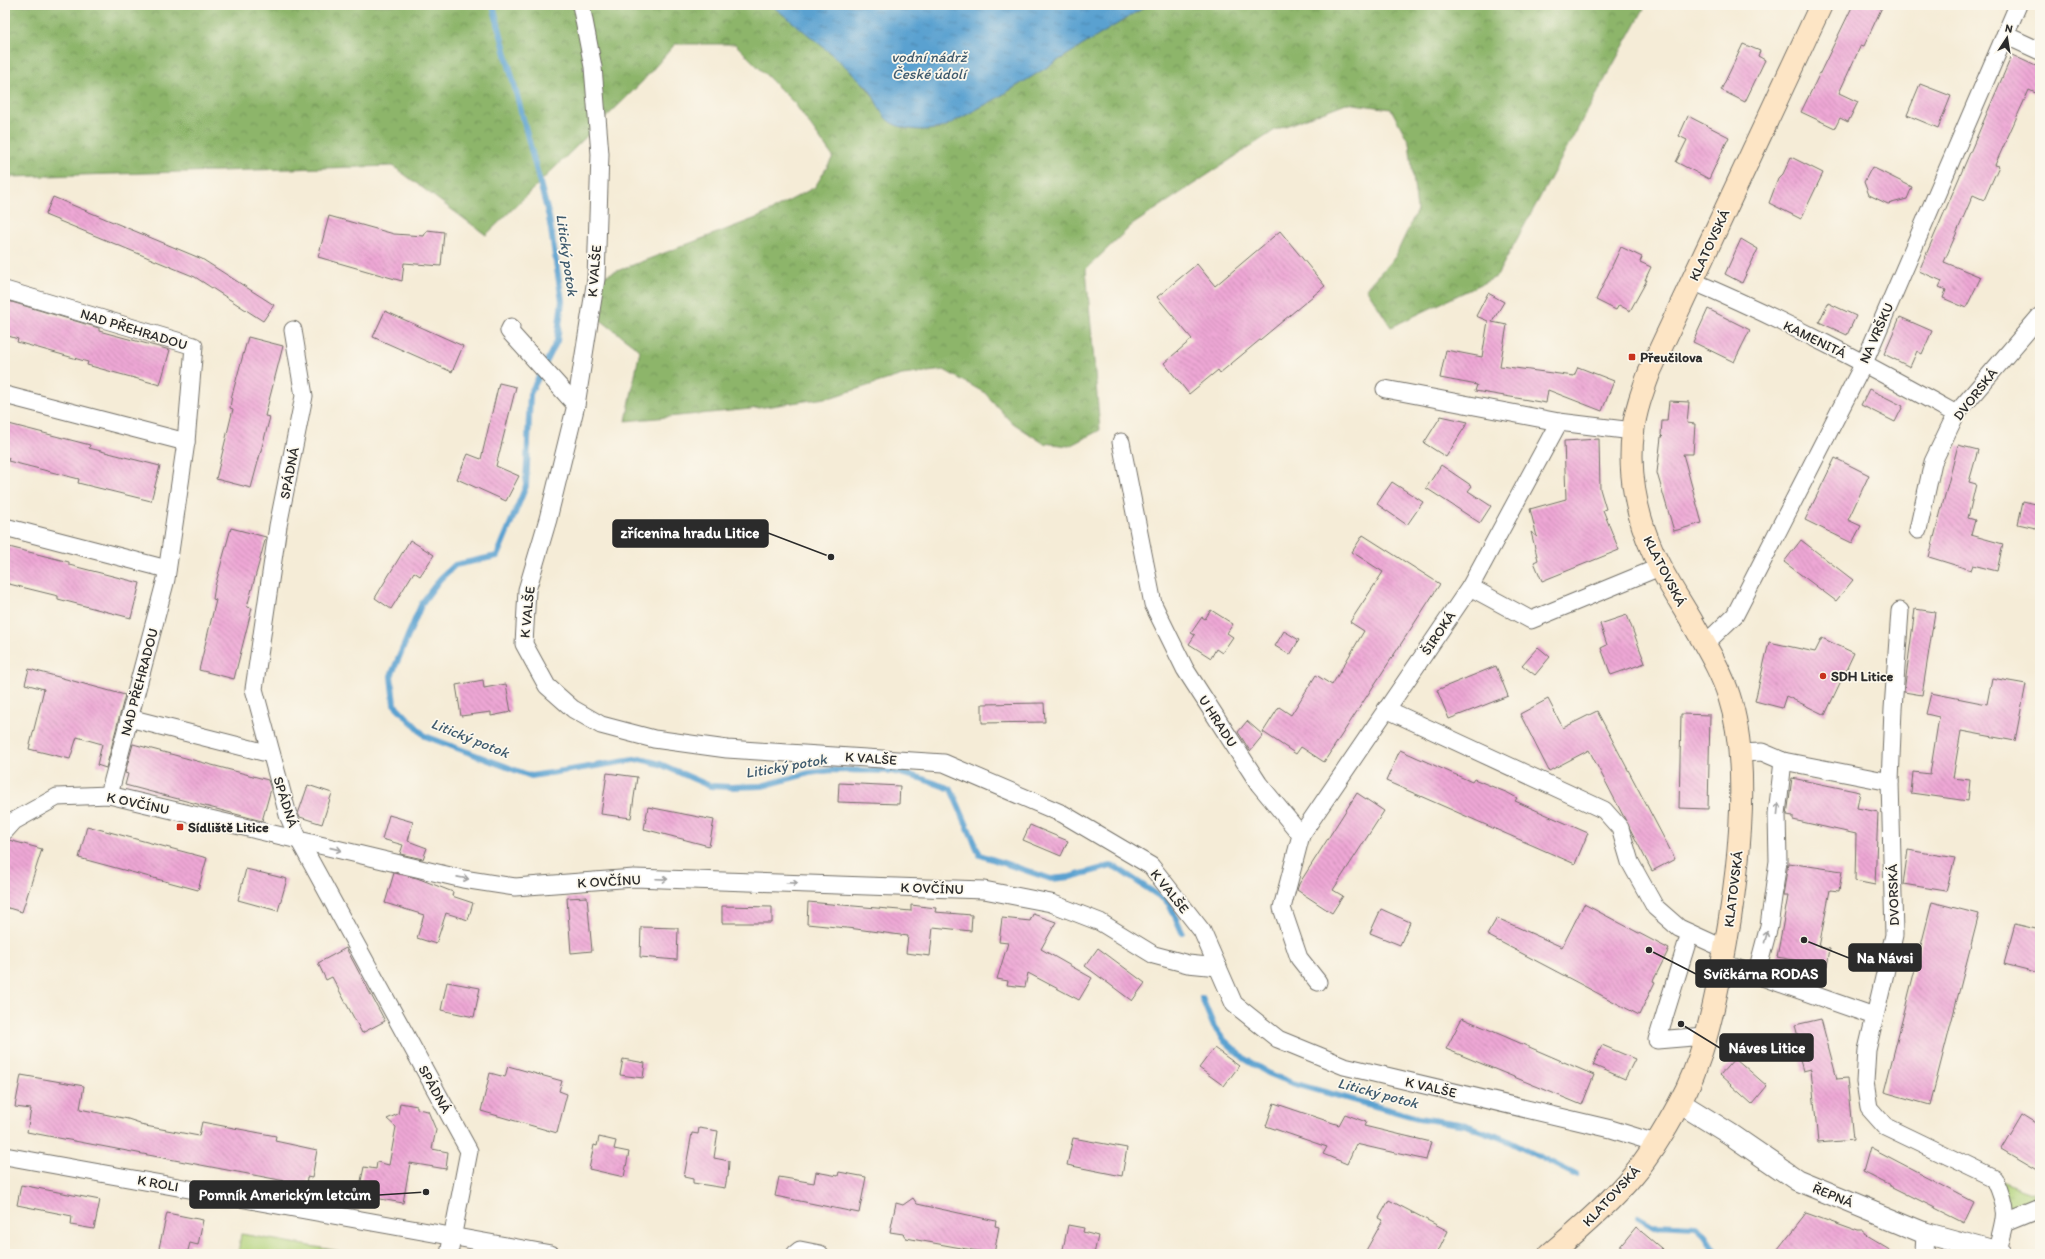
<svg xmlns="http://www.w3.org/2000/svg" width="2045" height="1259" font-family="Itim,sans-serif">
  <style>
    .grass { fill: url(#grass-tufts); stroke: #6e7f53 }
    .forest { fill: url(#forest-crowns); stroke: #5c704b }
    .park { fill: #b2d37b; stroke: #6e7f53 }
    .water { fill: url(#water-ripples); stroke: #42667e }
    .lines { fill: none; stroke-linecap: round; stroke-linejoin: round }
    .stream { stroke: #5aa1d0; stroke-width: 6 }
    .building { fill: url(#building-back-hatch) }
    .minor-casing { stroke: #726f67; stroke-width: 19 }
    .tertiary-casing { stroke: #726f67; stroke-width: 23 }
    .secondary-casing { stroke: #726f67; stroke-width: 24 }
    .minor { stroke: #fff; stroke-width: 17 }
    .tertiary { stroke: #fff; stroke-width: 21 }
    .secondary { stroke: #fde5c5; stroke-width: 22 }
    .oneway { stroke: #a0a0a0 }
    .poi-dot { fill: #c8321e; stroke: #fbf7ec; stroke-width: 1.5 }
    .labels { text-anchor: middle; stroke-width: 3.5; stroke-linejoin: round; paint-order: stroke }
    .street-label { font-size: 14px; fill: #2b2b2b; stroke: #fbf7ec }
    .poi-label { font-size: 14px; font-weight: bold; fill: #2b2b2b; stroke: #fbf7ec; text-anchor: start }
    .water-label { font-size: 15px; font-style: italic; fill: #3e5a6d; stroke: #fbf7ec }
    .leader { fill: none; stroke: #2b2b2b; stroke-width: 1.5 }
    .callout-dot { fill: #2b2b2b; stroke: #fbf7ec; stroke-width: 1.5 }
    .callout { fill: #2b2b2b; stroke: #2b2b2b; stroke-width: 1.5 }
    .callout-label { font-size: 15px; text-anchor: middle; font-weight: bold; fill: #fff }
  </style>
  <defs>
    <pattern id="grass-tufts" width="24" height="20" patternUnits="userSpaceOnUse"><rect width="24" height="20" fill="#b2d37b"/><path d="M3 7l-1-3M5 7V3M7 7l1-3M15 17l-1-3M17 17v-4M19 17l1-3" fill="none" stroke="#99b56a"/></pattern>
    <pattern id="forest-crowns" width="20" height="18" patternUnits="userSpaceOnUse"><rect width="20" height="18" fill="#8db56b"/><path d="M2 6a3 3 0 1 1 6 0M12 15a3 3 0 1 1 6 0" fill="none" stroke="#739358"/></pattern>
    <pattern id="water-ripples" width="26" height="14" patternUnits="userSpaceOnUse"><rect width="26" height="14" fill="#5aa1d0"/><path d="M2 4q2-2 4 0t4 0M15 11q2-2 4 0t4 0" fill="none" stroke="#4b83a9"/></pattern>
    <pattern id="building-back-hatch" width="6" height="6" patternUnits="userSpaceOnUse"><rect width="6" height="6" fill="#eea7d5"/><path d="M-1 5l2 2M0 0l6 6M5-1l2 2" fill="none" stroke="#c188ad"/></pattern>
  </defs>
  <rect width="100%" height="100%" fill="#fbf7ec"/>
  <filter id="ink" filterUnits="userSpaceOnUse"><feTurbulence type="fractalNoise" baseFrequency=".025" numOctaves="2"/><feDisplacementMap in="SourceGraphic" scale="8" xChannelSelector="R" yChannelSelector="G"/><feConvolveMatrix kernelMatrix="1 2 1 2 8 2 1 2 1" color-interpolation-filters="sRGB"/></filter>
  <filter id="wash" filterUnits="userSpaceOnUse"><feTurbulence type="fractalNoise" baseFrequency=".012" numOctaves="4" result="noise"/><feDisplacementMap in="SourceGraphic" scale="16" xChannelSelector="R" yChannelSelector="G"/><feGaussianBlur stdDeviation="0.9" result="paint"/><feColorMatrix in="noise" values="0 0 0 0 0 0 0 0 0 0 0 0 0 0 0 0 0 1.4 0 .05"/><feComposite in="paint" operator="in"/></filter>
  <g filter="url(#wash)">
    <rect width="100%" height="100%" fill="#f5ecd7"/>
    <path class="grass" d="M1995,1179l45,16v14l-34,14z"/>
    <path class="forest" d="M5,5h766c36,29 92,65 111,107l54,18 8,-3 50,-27 154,-95h498l-150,272 -105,50 -25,-39 29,-31 22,-47 -8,-68 -18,-33 -45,-6 -71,27 -143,95 -46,44 14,161 -31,16 -26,-3 -33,-22 -25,-28 -41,-23 -42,5 -70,22 -81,12 -125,12 14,-71 -50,-38 6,-33 163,-62 56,-30 18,-30 -38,-53 -60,-60h-60l-34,39 -155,152 -93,-69 -384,11 -4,4z"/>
    <path class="park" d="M241,1234l98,17 -1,3h-100z"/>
    <path class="water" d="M771,5h377l-154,95 -50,27c-16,5 -40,4 -54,-5 -11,-8 -14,-25 -23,-35 -30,-30 -63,-56 -96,-82z"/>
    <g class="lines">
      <g class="stream">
        <path d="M493,5l56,212 13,84 -5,40 -27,53 -4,92 -29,70 -42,9 -15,14 -18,24 -31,73 3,28 31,32 106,40 109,-17 20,5 50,22 20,1 32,-1 47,-13 23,-3 59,1 29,7 31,11 29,66 71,24 19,-2 41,-11 6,2 48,32 5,5 12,27"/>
        <path d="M1202,998l12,29 9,12 22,20 23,14 24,10 126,35 48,7 36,13 74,37"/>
        <path d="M1638,1217l14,8 44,2 7,6 14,21"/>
      </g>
    </g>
    <g id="blocks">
      <g class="building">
        <path d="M1853,5h30l-19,41 -3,-1 -22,48 19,9 -10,20 -8,-4 -5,10 -34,-16z"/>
        <path d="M1743,44l17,7 -2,5 7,4 -20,42 -24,-12z"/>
        <path d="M2012,55l28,13v27l-11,-5 -34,75 4,1 -15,34 -11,-5 -29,67 37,15 -15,31 -23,-10 3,-8 -7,-3 3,-6 -23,-10z"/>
        <path d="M1920,84l31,12 -13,32 -31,-13z"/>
        <path d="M1688,116l41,21 -20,42 -33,-17 11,-22 -8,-4z"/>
        <path d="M1791,157l32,16 -22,46 -32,-16 9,-24 5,-5z"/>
        <path d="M1872,167l40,20 -5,12 -19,5 -19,-9 -5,-13z"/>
        <path d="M53,197l149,62 72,46 -11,16 -68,-44 -150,-62z"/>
        <path d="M329,216l65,18 30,2 3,-6 17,2 -3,34 -37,-3 -2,18 -84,-24z"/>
        <path d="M1280,231l45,55 -105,87 -2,-3 -29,24 -25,-31 28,-24 -35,-42 40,-33 18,22z"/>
        <path d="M1741,239l17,10 -16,34 -17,-9z"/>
        <path d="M1621,247l21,10 -2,5 11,5 -6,13h2l-17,31 -11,-6 -3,5 -20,-10z"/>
        <path d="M1488,293l16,9 -12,20 15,3 -7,41 74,10 4,-9 36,14 -12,30 -54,-21 -2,13 -71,-12 2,-6 -37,-7 6,-28 36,7 6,-36 -12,-5z"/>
        <path d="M5,300l94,28v3l71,19 -10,35 -73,-20 1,-3 -71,-20 1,-3 -13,-4z"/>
        <path d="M1828,303l28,13 -9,19 -28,-13z"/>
        <path d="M1708,309l42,21 -16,32 -41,-20z"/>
        <path d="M385,311l78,35 -11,26 -79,-35z"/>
        <path d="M1900,317l32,14 -10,23 -5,-3 -7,16 -26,-13z"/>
        <path d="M248,337l35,9 -18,70 5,1 -19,71 -35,-9 17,-70 -3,-1 2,-13z"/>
        <path d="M499,383l17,4 -20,79 23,10 -13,25 -49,-22 11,-25 13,5z"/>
        <path d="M1869,389l34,17 -8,16 -34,-17z"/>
        <path d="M1669,401l20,1 -2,21 8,1 -2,30h-10l19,69 -28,8 -17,-58 4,-36h2l-2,-2 1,-14h5z"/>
        <path d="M1441,416l27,6 -22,35 -22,-14z"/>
        <path d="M5,423l85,22 -1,3 71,18 -9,35 -73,-18 1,-4 -71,-18 1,-3 -4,-1z"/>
        <path d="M1599,439l1,50 6,20 -3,1 16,40 -77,31 -8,-19 4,-2 -7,-28 6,5 -7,-28 36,-10 -2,-58z"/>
        <path d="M1958,445l20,5 -9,32 7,2 -8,34 7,2 -4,15 32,9 -6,27 -24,-6 -2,5 -42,-13z"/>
        <path d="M1835,458l34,17 -21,45 13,6 -9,17 -47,-23z"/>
        <path d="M1441,465l31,21 -4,5 23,15 -11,17 -54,-35z"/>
        <path d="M1392,482l31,20 -16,23 -30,-21z"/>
        <path d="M2023,501l17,4v24l-22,-5z"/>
        <path d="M231,528l35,9 -19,70 5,1 -18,71 -35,-9 17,-70 -3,-1 2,-13z"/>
        <path d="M1363,535l77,49 -116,178 -23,-15 -5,7 -33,-22 16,-25 12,8 25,-40 16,10 32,-54 -14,-9 33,-50 -31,-20z"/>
        <path d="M410,540l24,15 -14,21 -6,-4 -23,37 -16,-11z"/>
        <path d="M1801,540l52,40 -17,21 -52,-39z"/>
        <path d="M5,546l64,16v3l71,18 -9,35 -73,-19v-3l-53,-13z"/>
        <path d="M1915,609l20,3 -13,83 -18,-3z"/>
        <path d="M1211,610l22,14 -6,9 6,4 -11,16 -6,-4 -5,9 -22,-14 6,-9 -4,-2 11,-16 3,2z"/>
        <path d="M1627,615l18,48 -34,12 -10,-27 6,-3 -7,-21z"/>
        <path d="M1284,631l15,9 -9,15 -15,-9z"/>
        <path d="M1822,638l32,15 -29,62 -39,-19 -4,12 -27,-7 14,-59 46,10z"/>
        <path d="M1538,647l12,10 -15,18 -13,-10z"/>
        <path d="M1496,666l12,30 -59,23 -12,-29z"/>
        <path d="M29,669l96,26 -19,73 -9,-3 5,-21 -25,-7 -7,22 -41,-10 15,-60 -19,-5z"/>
        <path d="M1992,678l34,6 -11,57 -54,-10 -8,47 17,2 -2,21 -57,-8 2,-21 17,2 9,-57 -13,-3 5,-21 56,11z"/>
        <path d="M483,680l1,8 22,-4 5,28 -20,4v-4l-30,4 -5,-31z"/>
        <path d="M1548,699l15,29 34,-17 78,148 -23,12 -63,-121 -40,21 -29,-57z"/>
        <path d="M1044,703l1,19 -63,1v-19z"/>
        <path d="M1681,714l29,1 -2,94 -29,-1z"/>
        <path d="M1247,721l16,14 -13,16 -12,-19z"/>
        <path d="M133,744l135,36 3,9 -9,32 -137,-36 3,-11 -3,-1z"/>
        <path d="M1400,750l72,32 2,-3 34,14 9,5 -2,3 73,32 -13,31 -189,-83z"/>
        <path d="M607,773l30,4 -6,41 -30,-4z"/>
        <path d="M1792,778l68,14 -3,16 21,4 -3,73 -20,-4 1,-47 -63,-14v-4l-6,-1z"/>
        <path d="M839,783l61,3 -1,18 -61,-2z"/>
        <path d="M308,785l24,8 -10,31 -22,-7 -2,-3z"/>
        <path d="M1357,793l27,18 -51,79 10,6 -11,17 -35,-23 2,-6z"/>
        <path d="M648,807l66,13 -5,26 -65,-17z"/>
        <path d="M389,815l24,7 -5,19 19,7 -4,11 -23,-5 3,-9 -21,-6z"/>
        <path d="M1030,825l38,16 -7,15 -38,-16z"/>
        <path d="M87,826l120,32 -9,32 -119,-32z"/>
        <path d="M9,840l33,9 -20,63 -17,-5v-66z"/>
        <path d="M1908,850l47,8 -9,33 -43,-7z"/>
        <path d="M1788,863l54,8 -3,20 -9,-1 -11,57 11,2 -3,17 -50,-9 11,-61h-5z"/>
        <path d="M246,869l41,10 -9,32 -40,-11z"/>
        <path d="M394,873l23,5 36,14 -1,4 21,7 -5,17 -22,-7 -10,31 -19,-6 7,-23 -39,-12z"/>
        <path d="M587,897l5,54 -21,2 -4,-55z"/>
        <path d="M808,902l103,9v-6l25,3 -1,4 37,3 -1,16 -38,-4 -3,29 -24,-3 2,-17 -52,-7 -49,-5z"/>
        <path d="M1932,902l47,12 -49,191 -46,-13z"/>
        <path d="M1584,904l85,45 -16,32 2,1 -16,33 -152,-80 10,-17 65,29z"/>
        <path d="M722,906l50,1v16h-50z"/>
        <path d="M1381,909l29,13 -10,23 -30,-12z"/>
        <path d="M1033,914l23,8 -15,27 51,29 -13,22 -51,-27 -3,14 -18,-2 1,-4 -11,-2 11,-36 -9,-1 3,-24 28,3z"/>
        <path d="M2015,924l25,6v43l-36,-9z"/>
        <path d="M641,927l37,1 -1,32 -37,-3z"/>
        <path d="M346,948l39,73 -23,12 -30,-56 -6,3 -8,-17z"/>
        <path d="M1098,948l47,35 -13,18 -47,-35z"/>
        <path d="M447,982l33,6 -6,29 -33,-7z"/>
        <path d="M1462,1018l132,57 -12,30 -136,-56z"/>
        <path d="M1821,1019l16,60 10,-1 6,62 -35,3 -7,-74 -8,2 -7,-25 4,-1 -5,-20z"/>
        <path d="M1602,1045l33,14 -10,20 -32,-14z"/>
        <path d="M1214,1048l25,18 -15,20 -25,-18z"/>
        <path d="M1735,1058l32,28 -15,18 -32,-29z"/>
        <path d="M623,1059l22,4 -2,15 -23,-3z"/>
        <path d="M508,1066l54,15 -3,10 8,3 -10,39 -76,-22 9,-38 15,4z"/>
        <path d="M21,1075l63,11 -4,23 48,10 12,4v2l59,11 3,-14 74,14 -1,5 42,9 -5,28 -5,-1 -1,8 -279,-53 4,-23 -16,-2z"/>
        <path d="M400,1103l17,3v3l11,2 8,19 -4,19 16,3 -2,17 -36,-6 -7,40 -45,-8 6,-28 12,2 1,-7 12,3 7,-38 -9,-8 11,-5z"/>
        <path d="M1274,1103l65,22 6,-11 21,8 -2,4 67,16 -5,18 -70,-16 -9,20 -24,-10 4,-7 -61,-21z"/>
        <path d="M2021,1114l19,12v45l-39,-23z"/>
        <path d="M699,1128l19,3 -4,27 15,3 -1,16h-1l-2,11 -32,-5v-4l-9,-2 8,-44 6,1z"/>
        <path d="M599,1137l17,4 -2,8 15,3 -5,25 -35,-8 5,-24 3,1z"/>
        <path d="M1073,1138l54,10 -5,28 -55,-11z"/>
        <path d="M1870,1147l103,54 -10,21 -100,-50z"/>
        <path d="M816,1172l22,4 1,-4 27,5 -7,36 -84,-17 4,-19 35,6z"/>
        <path d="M21,1185l79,15 -6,29 -23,-4 1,-9 -55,-11z"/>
        <path d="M913,1198l4,6 79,17 -1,5 4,1 -5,27 -88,-16 -3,-4 -13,-2 6,-29 7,2z"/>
        <path d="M1389,1200l59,31 -11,23h-73l19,-34 -4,-2z"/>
        <path d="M167,1213l36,7 -5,25 -8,-2 -3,11 -28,-6z"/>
        <path d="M1806,1213l53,19h6v3l32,19h-123z"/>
        <path d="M1068,1225l16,3 -1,4 15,4 -4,18h-32z"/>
        <path d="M1636,1227l32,27h-54z"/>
      </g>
    </g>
  </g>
  <g filter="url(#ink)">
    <use href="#blocks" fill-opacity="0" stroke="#726f67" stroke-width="1"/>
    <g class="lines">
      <g class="minor-casing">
        <g id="minor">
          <path d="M581,5l12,62 7,87 -4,125 -20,126 -28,114 -21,71 -3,54 23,42 26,23 28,16 53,14 73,10 217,14 119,51 88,52 51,65 32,73 44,35 66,27 267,63 45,14"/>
          <path d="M2005,35l35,16"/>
          <path d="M1692,281c91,38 178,85 264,133"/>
          <path d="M5,290l189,56 -8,96 -20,137 -57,216"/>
          <path d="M511,327l-2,4 67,74"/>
          <path d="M293,330l11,66 -26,130 -24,163 34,126 11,25 170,311 -20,103"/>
          <path d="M1385,389l174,33 74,9"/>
          <path d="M5,395l181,47"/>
          <path d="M1121,442l32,162 32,65 74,115 42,51 -19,73 17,50 19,24"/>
          <path d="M5,527l162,42"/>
          <path d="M1918,530l15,-68 23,-48 84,-98"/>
          <path d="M1470,587l61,33 129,-53"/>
          <path d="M1900,611l-7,98 -3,73 4,153 -27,115 -2,32 4,26 16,18 110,53c15,33 12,40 2,74"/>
          <path d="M1705,644l30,-29 129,-252 154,-358"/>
          <path d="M1386,709l218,101 16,18 10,34 25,45 24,21 46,21"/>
          <path d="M129,718l142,36"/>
          <path d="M1739,753l23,-1 21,9 107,21"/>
          <path d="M5,831l9,-10 43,-24 52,-2 354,84 52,8 119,-9 350,12 67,13 49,19 54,33 34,9 30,3"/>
          <path d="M1301,835l169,-248 89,-165"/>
          <path d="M1690,933l-33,107 48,-4"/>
          <path d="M1722,963l152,53"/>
          <path d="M1756,975l13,-49 9,-65 -1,-47 6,-53"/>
          <path d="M5,1156l546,98"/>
          <path d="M2006,1223l34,-14"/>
          <path d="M795,1254l5,-4 20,4"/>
          <path d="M1924,1254l1,-21"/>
        </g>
      </g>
      <g class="tertiary-casing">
        <path id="tertiary" d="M1680,1103l50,31 67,46 128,53 77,21"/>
      </g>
      <g class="secondary-casing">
        <path id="secondary" d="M1550,1254c30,-25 60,-51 84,-80 18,-21 32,-46 45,-70 23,-41 33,-88 42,-134 15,-78 33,-197 8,-274 -9,-28 -25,-52 -39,-78 -13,-22 -28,-44 -38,-68 -16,-36 -24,-79 -19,-118 2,-21 10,-42 17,-61l171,-366"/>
      </g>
      <use href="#minor" class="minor"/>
      <use href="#tertiary" class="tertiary"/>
      <use href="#secondary" class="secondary"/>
    </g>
    <defs><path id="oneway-shaft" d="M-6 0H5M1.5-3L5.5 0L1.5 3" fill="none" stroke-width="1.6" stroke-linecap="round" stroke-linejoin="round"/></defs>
    <g class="oneway">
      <use href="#oneway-shaft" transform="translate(1778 809) rotate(-84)"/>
      <use href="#oneway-shaft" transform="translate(336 849) rotate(13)"/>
      <use href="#oneway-shaft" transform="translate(463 878) rotate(11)"/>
      <use href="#oneway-shaft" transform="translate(662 879) rotate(2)"/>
      <use href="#oneway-shaft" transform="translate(792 883) rotate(2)"/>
      <use href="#oneway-shaft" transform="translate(1766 937) rotate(-75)"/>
    </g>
  </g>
  <g class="poi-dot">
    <rect x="1628" y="353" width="8" height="8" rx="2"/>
    <circle cx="1823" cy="676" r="4"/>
    <rect x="176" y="823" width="8" height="8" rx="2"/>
  </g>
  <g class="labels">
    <g class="street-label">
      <text transform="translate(1709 245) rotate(-65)" y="5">KLATOVSKÁ</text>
      <text transform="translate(594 271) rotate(-85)" y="5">K VALŠE</text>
      <text transform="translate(134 329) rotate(17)" y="5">NAD PŘEHRADOU</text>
      <text transform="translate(1876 333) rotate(-66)" y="5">NA VRŠKU</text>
      <text transform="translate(1815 339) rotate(26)" y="5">KAMENITÁ</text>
      <text transform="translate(1975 394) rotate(-52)" y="5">DVORSKÁ</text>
      <text transform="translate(289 473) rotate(-79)" y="5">SPÁDNÁ</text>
      <text transform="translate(1665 571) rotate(63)" y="5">KLATOVSKÁ</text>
      <text transform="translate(527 612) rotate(-84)" y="5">K VALŠE</text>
      <text transform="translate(1438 633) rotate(-56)" y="5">ŠIROKÁ</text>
      <text transform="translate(139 682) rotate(-75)" y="5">NAD PŘEHRADOU</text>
      <text transform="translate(1218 721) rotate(57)" y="5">U HRADU</text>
      <text transform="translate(871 758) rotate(4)" y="5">K VALŠE</text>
      <text transform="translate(286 802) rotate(72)" y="5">SPÁDNÁ</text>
      <text transform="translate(138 803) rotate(12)" y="5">K OVČÍNU</text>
      <text transform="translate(609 881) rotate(-3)" y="5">K OVČÍNU</text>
      <text transform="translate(932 888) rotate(2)" y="5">K OVČÍNU</text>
      <text transform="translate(1733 889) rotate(-83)" y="5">KLATOVSKÁ</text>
      <text transform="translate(1170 891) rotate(51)" y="5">K VALŠE</text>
      <text transform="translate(1893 895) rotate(-92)" y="5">DVORSKÁ</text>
      <text transform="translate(1431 1087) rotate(13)" y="5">K VALŠE</text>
      <text transform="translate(435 1089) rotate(61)" y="5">SPÁDNÁ</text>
      <text transform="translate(158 1183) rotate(10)" y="5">K ROLI</text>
      <text transform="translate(1833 1195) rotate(22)" y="5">ŘEPNÁ</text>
      <text transform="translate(1611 1196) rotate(-47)" y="5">KLATOVSKÁ</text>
    </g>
    <g class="poi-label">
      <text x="1640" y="362">Přeučilova</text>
      <text x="1831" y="681">SDH Litice</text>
      <text x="188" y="832">Sídliště Litice</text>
    </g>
    <g class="water-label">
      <text x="929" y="62">vodní nádrž<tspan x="929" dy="17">České údolí</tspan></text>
      <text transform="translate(567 255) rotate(82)" y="5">Litický potok</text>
      <text transform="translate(470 738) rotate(22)" y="5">Litický potok</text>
      <text transform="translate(786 766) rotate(-10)" y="5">Litický potok</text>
      <text transform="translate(1378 1093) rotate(15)" y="5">Litický potok</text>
    </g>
  </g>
  <path class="leader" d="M831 557L768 533M1804 940L1849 958M1649 950L1696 974M1681 1024L1720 1048M426 1192L379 1195"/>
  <g class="callout-dot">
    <circle cx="831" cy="557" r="4"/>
    <circle cx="1804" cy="940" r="4"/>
    <circle cx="1649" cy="950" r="4"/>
    <circle cx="1681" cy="1024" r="4"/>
    <circle cx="426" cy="1192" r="4"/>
  </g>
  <g class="callout">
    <rect x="613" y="520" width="155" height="27" rx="4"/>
    <rect x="1849" y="944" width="72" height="27" rx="4"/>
    <rect x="1696" y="960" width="130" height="27" rx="4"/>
    <rect x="1720" y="1034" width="93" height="27" rx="4"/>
    <rect x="190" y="1181" width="189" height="27" rx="4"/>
  </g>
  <g class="callout-label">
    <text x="690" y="538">zřícenina hradu Litice</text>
    <text x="1885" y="963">Na Návsi</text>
    <text x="1761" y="979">Svíčkárna RODAS</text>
    <text x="1767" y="1053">Náves Litice</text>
    <text x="285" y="1200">Pomník Americkým letcům</text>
  </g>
  <rect width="2045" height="1259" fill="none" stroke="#fbf7ec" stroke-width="20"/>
  <g transform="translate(2007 38) rotate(12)" stroke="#fbf7ec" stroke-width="3" paint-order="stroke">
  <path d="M0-3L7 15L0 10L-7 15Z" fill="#2b2b2b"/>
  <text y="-6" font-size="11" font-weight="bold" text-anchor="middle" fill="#2b2b2b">N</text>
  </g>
</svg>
